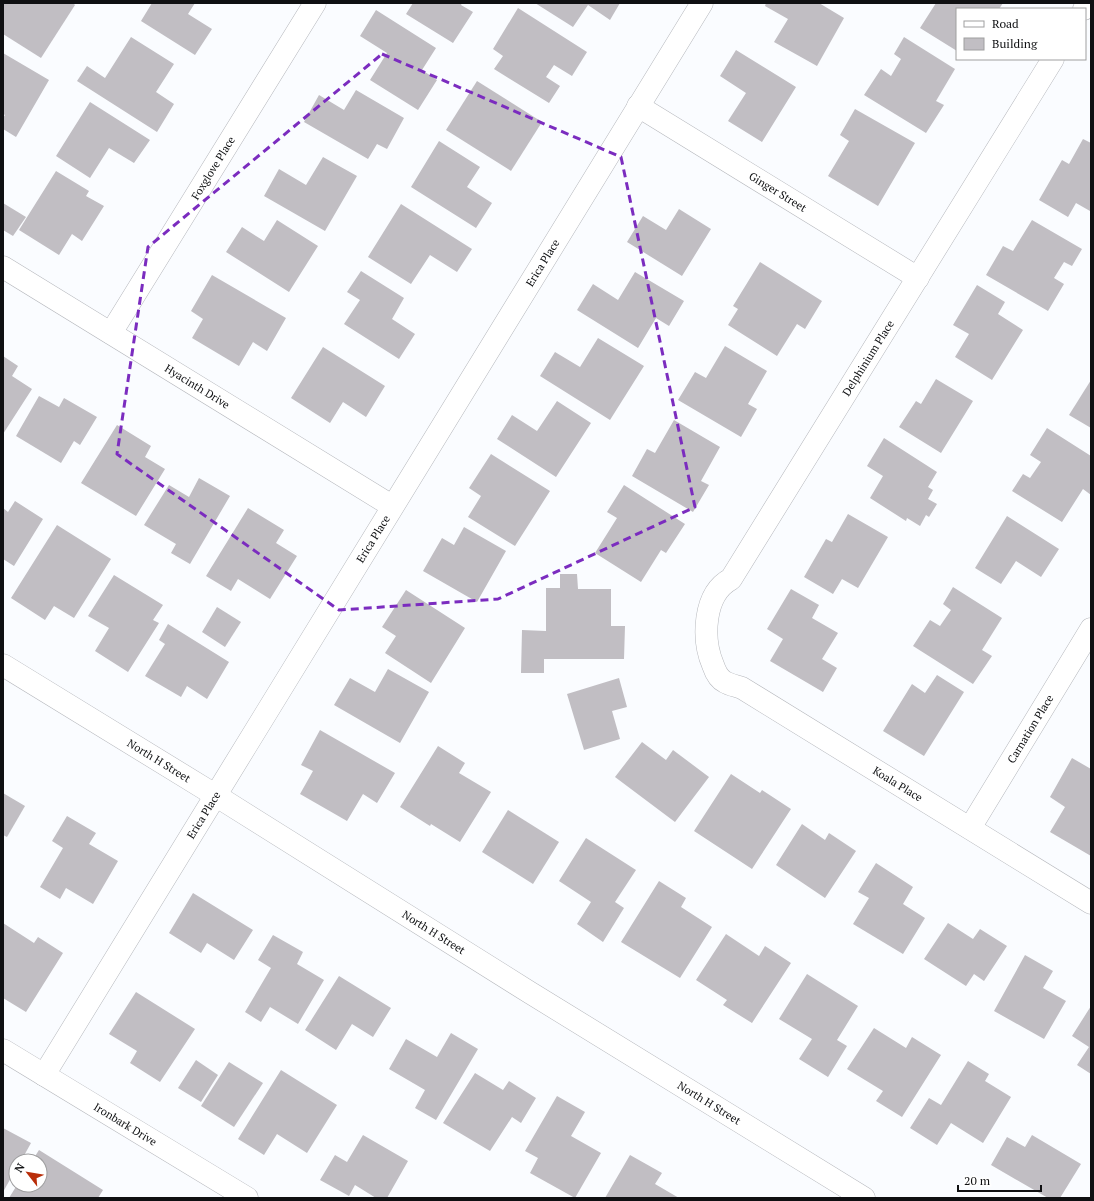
<svg xmlns="http://www.w3.org/2000/svg" width="1094" height="1201" font-family="'PT Serif',serif">
  <style>
    .building { fill: #c1bec3 }
    .lines { fill: none; stroke-linecap: round; stroke-linejoin: round }
    .minor-casing { stroke: #b6b8bd; stroke-width: 23 }
    .tertiary-casing { stroke: #b6b8bd; stroke-width: 23 }
    .minor { stroke: #fff; stroke-width: 22 }
    .tertiary { stroke: #fff; stroke-width: 22 }
    .marked { fill: none; stroke: #7b2cbf; stroke-width: 3; stroke-dasharray: 8 5; stroke-linejoin: round }
    .labels { text-anchor: middle; stroke-width: 3.5; stroke-linejoin: round; paint-order: stroke }
    .street-label { font-size: 11px; fill: #0f1012; stroke: #fff }
  </style>
  <rect width="100%" height="100%" fill="#fafcff"/>
  <g class="building">
    <path d="M3,3h70l2,2 -34,53 -38,-24z"/>
    <path d="M152,3h43l-7,11 24,15 -17,26 -54,-34z"/>
    <path d="M413,3h49l-1,2 12,7 -20,31 -47,-29z"/>
    <path d="M535,3h85l-10,17 -22,-15 -15,22z"/>
    <path d="M766,3h53l25,15 -27,48 -43,-24 14,-23 -23,-13z"/>
    <path d="M936,3h67l-4,6h-42v42l-37,-23z"/>
    <path d="M518,8l69,44 -15,24 -18,-11 -8,12 14,9 -11,17 -55,-34 9,-13 -10,-7z"/>
    <path d="M376,10l60,38 -14,22 15,10 -19,30 -48,-30 17,-27 -27,-17z"/>
    <path d="M131,37l43,27 -18,28 18,12 -17,28 -80,-51 10,-15 18,12z"/>
    <path d="M904,37l51,32 -19,32 8,4 -18,28 -62,-38 17,-26 10,7 10,-17 -7,-5z"/>
    <path d="M736,50l60,37 -34,55 -34,-21 18,-28 -26,-17z"/>
    <path d="M3,53l46,27 -33,57 -13,-8v-11l2,-3 -2,-1z"/>
    <path d="M477,81l65,41 -31,49 -65,-41z"/>
    <path d="M356,90l48,28 -17,31 -10,-5 -9,15 -64,-37 15,-27 25,15z"/>
    <path d="M90,102l60,38 -16,23 -25,-15 -19,30 -34,-22z"/>
    <path d="M855,109l60,34 -37,63 -50,-30 21,-35 -9,-6z"/>
    <path d="M1083,139l8,4v66l-1,2 -14,-8 -8,14 -29,-17 23,-40 7,4z"/>
    <path d="M439,141l41,26 -13,20 25,16 -16,25 -65,-41z"/>
    <path d="M323,157l34,19 -32,55 -61,-35 15,-27 27,16z"/>
    <path d="M56,171l33,20 -3,5 18,10 -22,35 -10,-7 -13,21 -40,-25z"/>
    <path d="M3,203l23,14 -13,19 -10,-6z"/>
    <path d="M401,204l71,45 -15,23 -27,-17 -19,29 -43,-27z"/>
    <path d="M679,209l32,20 -29,47 -55,-34 16,-26 23,14z"/>
    <path d="M277,220l41,26 -29,46 -63,-40 16,-25 22,14z"/>
    <path d="M1032,220l50,29 -10,17 -8,-4 -10,16 10,6 -16,27 -62,-36 17,-29 10,5z"/>
    <path d="M760,262l62,39 -17,28 -8,-5 -20,32 -49,-31 10,-16 -5,-3z"/>
    <path d="M361,271l43,27 -12,21 23,15 -16,25 -55,-35 16,-24 -13,-8z"/>
    <path d="M635,272l49,29 -15,25 -13,-8 -18,30 -61,-38 16,-26 25,16z"/>
    <path d="M212,275l74,43 -19,33 -14,-9 -14,24 -47,-28 11,-19 -12,-8z"/>
    <path d="M977,285l28,17 -7,12 25,16 -31,50 -37,-23 14,-23 -16,-9z"/>
    <path d="M598,338l46,28 -34,54 -70,-44 15,-24 25,15z"/>
    <path d="M725,346l42,25 -19,33 9,5 -16,28 -63,-37 17,-28 11,6z"/>
    <path d="M323,347l62,39 -19,31 -23,-15 -13,21 -39,-25z"/>
    <path d="M3,356l15,10 -6,10 20,13 -29,45z"/>
    <path d="M936,379l37,22 -32,52 -42,-26 17,-26 5,3z"/>
    <path d="M1091,380v48l-22,-13z"/>
    <path d="M39,396l20,11 5,-9 33,19 -17,28 -6,-4 -13,22 -45,-27z"/>
    <path d="M557,401l34,22 -35,54 -59,-38 15,-24 25,16z"/>
    <path d="M674,420l46,27 -19,34 8,4 -16,27 -61,-36 15,-27 8,4z"/>
    <path d="M117,425l34,21 -6,11 20,12 -29,47 -55,-33z"/>
    <path d="M1047,428l44,28v39l-8,-6 -21,33 -50,-31 11,-17 7,4 11,-16 -11,-7z"/>
    <path d="M884,438l53,34 -9,15 5,3 -5,9 9,5 -8,13 -3,-2 -6,11 -13,-8 -1,3 -36,-23 13,-22 -16,-10z"/>
    <path d="M491,454l59,37 -35,55 -47,-29 13,-21 -12,-8z"/>
    <path d="M199,478l31,18 -40,68 -19,-11 5,-9 -32,-19 25,-40 20,12z"/>
    <path d="M624,485l61,39 -19,29 -5,-3 -20,32 -46,-29 22,-35 -10,-6z"/>
    <path d="M15,501l28,18 -29,47 -11,-7v-51l5,4z"/>
    <path d="M248,508l36,22 -8,13 21,13 -27,43 -32,-20 -7,12 -25,-15z"/>
    <path d="M848,514l40,23 -30,51 -16,-9 -9,15 -29,-17 22,-38 6,3z"/>
    <path d="M1007,516l52,33 -18,28 -25,-16 -15,23 -26,-16z"/>
    <path d="M57,525l54,34 -37,59 -20,-12 -9,14 -34,-22z"/>
    <path d="M464,527l42,24 -29,51 -54,-31 19,-33 12,7z"/>
    <path d="M560,574h17l1,15h33v37h14l-1,33h-80v14h-23l1,-43 24,1v-43h14z"/>
    <path d="M114,575l49,30 -10,15 6,3 -31,49 -33,-21 14,-23 -21,-12z"/>
    <path d="M953,587l49,31 -20,32 10,6 -19,28 -60,-38 17,-26 10,6 11,-16 -8,-6z"/>
    <path d="M791,589l28,16 -7,13 26,15 -16,26 15,9 -14,24 -53,-31 13,-22 -16,-10z"/>
    <path d="M406,590l59,38 -34,55 -46,-30 11,-17 -14,-9z"/>
    <path d="M217,607l24,15 -16,25 -23,-15z"/>
    <path d="M168,624l61,38 -22,37 -20,-13 -6,11 -36,-21 20,-32 -6,-4z"/>
    <path d="M388,669l41,23 -29,51 -66,-38 16,-27 25,14z"/>
    <path d="M937,675l27,17 -40,64 -41,-25 29,-47 13,9z"/>
    <path d="M619,678l8,29 -15,4 8,28 -36,11 -17,-56z"/>
    <path d="M320,730l75,43 -18,30 -14,-9 -16,27 -47,-27 13,-23 -12,-6z"/>
    <path d="M642,742l24,18 7,-10 36,27 -34,45 -60,-45z"/>
    <path d="M438,746l27,17 -6,10 32,19 -31,50 -29,-18 -1,2 -30,-19z"/>
    <path d="M1072,758l19,11v87l-41,-24 15,-25 -15,-10z"/>
    <path d="M731,774l29,19 2,-3 29,19 -39,60 -58,-38z"/>
    <path d="M3,793l22,13 -18,31 -4,-2z"/>
    <path d="M508,810l51,32 -26,42 -51,-32z"/>
    <path d="M67,816l29,17 -7,11 29,17 -25,43 -27,-16 -6,11 -20,-12 23,-39 -11,-7z"/>
    <path d="M802,824l23,16 4,-7 27,18 -31,47 -49,-33z"/>
    <path d="M586,838l50,32 -21,32 9,6 -21,34 -26,-18 14,-22 -32,-21z"/>
    <path d="M876,863l37,24 -10,17 22,14 -22,36 -50,-30 16,-26 -11,-6z"/>
    <path d="M659,881l27,17 -5,9 31,20 -32,51 -59,-36z"/>
    <path d="M193,893l60,37 -19,30 -27,-17 -6,10 -32,-20z"/>
    <path d="M3,923l31,20 4,-6 25,16 -37,59 -23,-14z"/>
    <path d="M948,923l25,16 7,-10 27,17 -23,35 -10,-7 -8,12 -42,-27z"/>
    <path d="M726,934l33,22 6,-10 26,17 -39,60 -29,-18 4,-5 -31,-20z"/>
    <path d="M273,935l30,17 -6,12 27,16 -26,44 -28,-17 -9,15 -16,-10 26,-44 -13,-8z"/>
    <path d="M1025,955l28,16 -10,17 23,13 -22,38 -50,-28z"/>
    <path d="M807,974l51,32 -21,34 10,6 -19,31 -29,-18 13,-20 -33,-20z"/>
    <path d="M339,976l52,32 -18,29 -21,-13 -16,26 -31,-20z"/>
    <path d="M136,992l59,37 -35,53 -30,-19 7,-12 -28,-17z"/>
    <path d="M1091,1006v68l-14,-9 12,-18 -17,-11z"/>
    <path d="M874,1028l32,20 6,-11 29,18 -39,62 -26,-16 7,-10 -36,-22z"/>
    <path d="M451,1033l27,16 -42,71 -21,-12 10,-18 -36,-21 17,-30 31,18z"/>
    <path d="M196,1060l22,15 -17,27 -23,-14z"/>
    <path d="M968,1061l21,13 -4,7 26,16 -28,46 -32,-20 -14,22 -27,-17 19,-30 12,7z"/>
    <path d="M229,1062l34,21 -29,44 -33,-21z"/>
    <path d="M281,1070l56,35 -30,48 -30,-19 -13,21 -26,-16z"/>
    <path d="M475,1073l28,17 6,-9 27,17 -15,25 -9,-6 -22,34 -47,-28z"/>
    <path d="M557,1096l28,16 -14,24 30,17 -26,45 -45,-25 8,-15 -13,-7z"/>
    <path d="M3,1128l28,15 -10,18h-5v8l-13,23z"/>
    <path d="M363,1135l45,26 -21,37h-11l-21,-13 -6,11 -29,-16 15,-25 12,7z"/>
    <path d="M1032,1135l49,29 -21,34h-12l-57,-33 16,-28 18,10z"/>
    <path d="M39,1150l64,40 -5,8h-89l8,-13h23v-24h-8z"/>
    <path d="M630,1155l32,18 -7,11 24,14h-74z"/>
  </g>
  <g class="lines">
    <g class="minor-casing">
      <g id="minor">
        <path d="M1084,9l4,-6"/>
        <path id="s1" d="M1053,59l-322,520c-28,15 -29,60 -18,86 2,6 6,14 12,17 5,3 12,4 17,6l349,215"/>
        <path id="s2" d="M638,106l280,172"/>
        <path id="s3" d="M3,267l389,239"/>
        <path id="s4" d="M111,333l204,-330"/>
        <path id="s5" d="M970,828l121,-199"/>
        <path id="s6" d="M3,1050l244,148"/>
        <path id="s7" d="M44,1075l658,-1072"/>
      </g>
    </g>
    <g class="tertiary-casing">
      <g id="tertiary">
        <path id="s8" d="M3,665l212,130 314,197 335,206"/>
      </g>
    </g>
    <use href="#minor" class="minor"/>
    <use href="#tertiary" class="tertiary"/>
  </g>
  <path class="marked" d="M382,54l239,103 74,350 -197,92 -159,11 -222,-156 31,-207z"/>
  <g class="labels">
    <g class="street-label">
      <text dy="4" stroke="none"><textPath href="#s4" startOffset="194">Foxglove Place</textPath></text>
      <text dy="4" stroke="none"><textPath href="#s2" startOffset="164">Ginger Street</textPath></text>
      <text dy="4" stroke="none"><textPath href="#s7" startOffset="953">Erica Place</textPath></text>
      <text transform="translate(868 358) rotate(-58)" y="4">Delphinium Place</text>
      <text dy="4" stroke="none"><textPath href="#s3" startOffset="228">Hyacinth Drive</textPath></text>
      <text dy="4" stroke="none"><textPath href="#s7" startOffset="629">Erica Place</textPath></text>
      <text dy="4" stroke="none"><textPath href="#s5" startOffset="116">Carnation Place</textPath></text>
      <text dy="4" stroke="none"><textPath href="#s8" startOffset="183">North H Street</textPath></text>
      <text dy="4" stroke="none"><textPath href="#s1" startOffset="929">Koala Place</textPath></text>
      <text dy="4" stroke="none"><textPath href="#s7" startOffset="305">Erica Place</textPath></text>
      <text dy="4" stroke="none"><textPath href="#s8" startOffset="507">North H Street</textPath></text>
      <text dy="4" stroke="none"><textPath href="#s8" startOffset="831">North H Street</textPath></text>
      <text dy="4" stroke="none"><textPath href="#s6" startOffset="143">Ironbark Drive</textPath></text>
    </g>
  </g>
  <rect width="1094" height="1201" fill="none" stroke="#0f1012" stroke-width="8"/>
  <rect x="956" y="8" width="130" height="52" fill="#ffffff" stroke="#9f9fa0"/>
  <rect x="964" y="21" width="20" height="6" fill="#ffffff" stroke="#9f9fa0"/>
  <text x="992" y="28" font-size="12" fill="#0f1012">Road</text>
  <rect x="964" y="38" width="20" height="12" fill="#c1bec3" stroke="#9f9fa0"/>
  <text x="992" y="48" font-size="12" fill="#0f1012">Building</text>
  <g transform="translate(28 1173) rotate(301)"><circle r="19" fill="#ffffff" stroke="#9f9fa0"/>
  <path d="M0-3L7 15L0 10L-7 15Z" fill="#b92e0a"/>
  <text y="-6" font-size="11" font-weight="bold" text-anchor="middle" fill="#0f1012">N</text>
  </g>
  <path d="M958 1185v6h83v-6" fill="none" stroke="#0f1012" stroke-width="2"/>
  <text x="964" y="1185" font-size="12" fill="#0f1012" stroke="#ffffff" stroke-width="3" paint-order="stroke">20 m</text>
</svg>
